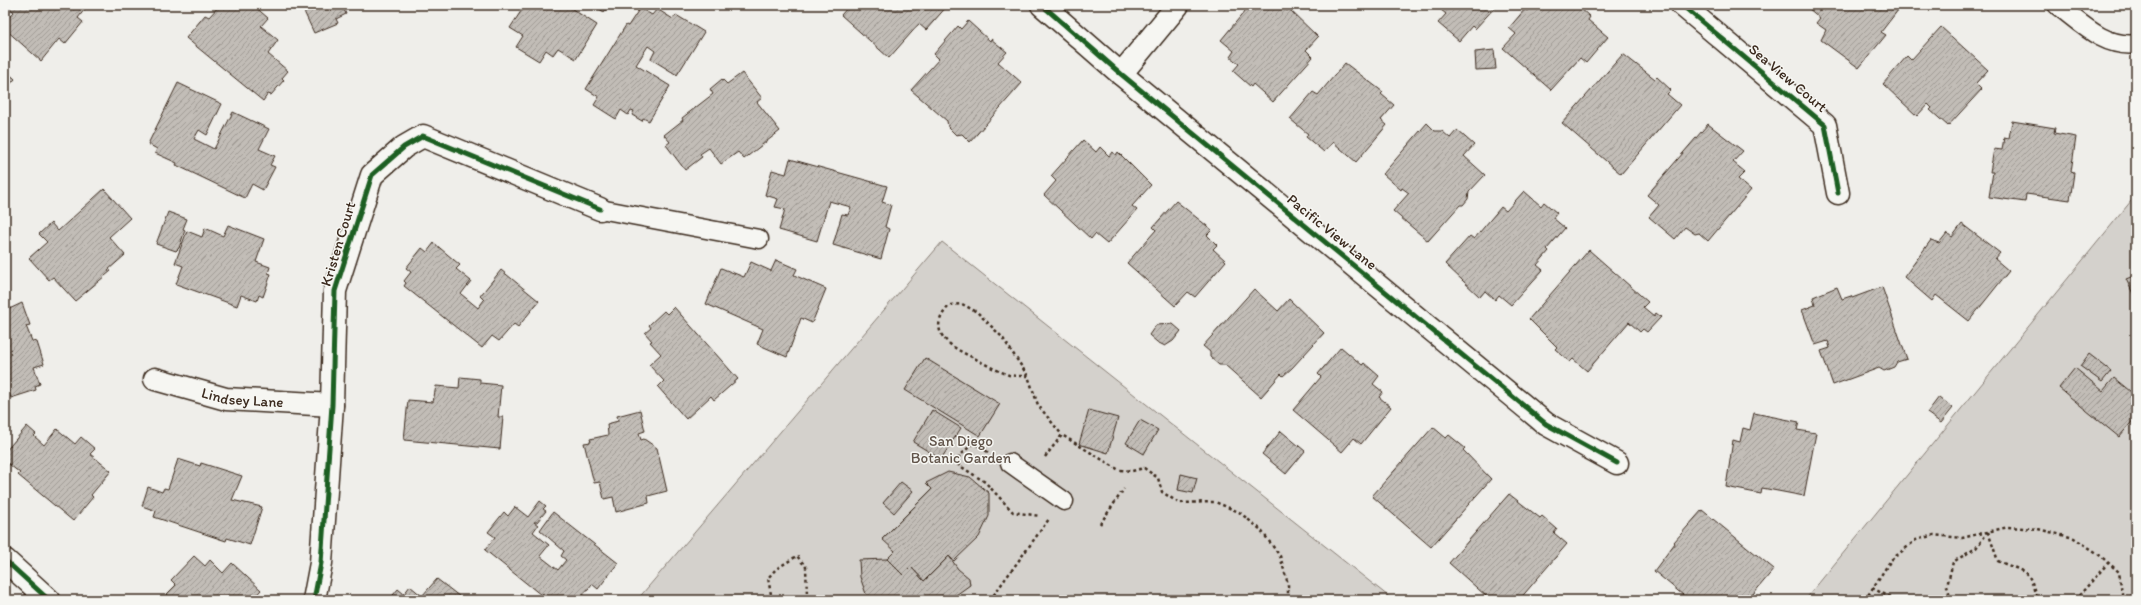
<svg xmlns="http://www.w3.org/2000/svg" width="2141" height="605" font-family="Itim,sans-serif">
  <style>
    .green { fill: #d4d1cc; stroke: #887e75 }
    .building { fill: url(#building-hatch); stroke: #3b2a1e }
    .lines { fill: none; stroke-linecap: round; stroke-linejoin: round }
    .service-casing { stroke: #3b2a1e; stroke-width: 21 }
    .minor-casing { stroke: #3b2a1e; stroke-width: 25 }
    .tertiary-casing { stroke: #3b2a1e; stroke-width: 25 }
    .secondary-casing { stroke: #3b2a1e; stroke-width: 25 }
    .path { stroke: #3b2a1e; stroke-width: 2.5; stroke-dasharray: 3 3; stroke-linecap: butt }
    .service { stroke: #f6f6f2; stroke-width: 18 }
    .minor { stroke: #f6f6f2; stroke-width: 22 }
    .tertiary { stroke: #f6f6f2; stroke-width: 22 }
    .secondary { stroke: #f6f6f2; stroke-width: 22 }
    .cycleway-casing { stroke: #f6f6f2; stroke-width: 8 }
    .cycleway { stroke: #1b5e20; stroke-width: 5 }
    .labels { text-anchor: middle; stroke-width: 3; stroke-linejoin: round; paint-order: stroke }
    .street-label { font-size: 15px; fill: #3b2a1e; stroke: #f6f6f2 }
    .park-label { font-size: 15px; fill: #61544a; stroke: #f6f6f2 }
  </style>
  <defs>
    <pattern id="building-hatch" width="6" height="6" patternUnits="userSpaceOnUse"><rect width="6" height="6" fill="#c2bdb7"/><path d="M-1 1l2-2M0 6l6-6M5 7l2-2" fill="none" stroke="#9f9a94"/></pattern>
  </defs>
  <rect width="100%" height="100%" fill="#efeeea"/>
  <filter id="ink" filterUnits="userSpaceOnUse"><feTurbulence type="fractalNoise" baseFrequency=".025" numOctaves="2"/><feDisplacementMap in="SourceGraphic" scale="8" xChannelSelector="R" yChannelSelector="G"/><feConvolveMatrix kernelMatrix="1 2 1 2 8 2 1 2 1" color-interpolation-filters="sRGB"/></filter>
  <g filter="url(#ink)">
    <g class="green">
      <path d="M2136,195v405h-331z"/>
      <path d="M942,242l451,358h-756z"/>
    </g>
    <g class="building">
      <path d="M6,5h82l-10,13 5,4 -18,22 -6,-5 -18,22 -36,-32v-7l9,-10z"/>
      <path d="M220,5h24l4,3 2,-3h3l15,13 -7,8 17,14 -10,14 20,17 -6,7 2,2 -13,15 -3,-1 -5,7 -77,-63 19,-23 4,2z"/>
      <path d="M301,5h41l4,9 -10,5 2,4 -24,10z"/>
      <path d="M525,5h41l31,20 -21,34 -18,-11 -5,7 -7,-5 -7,11 -23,-14 7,-11 -13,-8z"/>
      <path d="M593,5h16l-5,7z"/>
      <path d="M846,5h102l-22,25 -7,-6 -30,34 -48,-43 7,-8z"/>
      <path d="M1250,5l8,5 4,-5h19l6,6 2,-2 29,28 -12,13 7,7 -40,45 -20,-18 -2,3 -18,-16 6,-7 -9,-7 4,-6 -13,-11z"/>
      <path d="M1422,5h8l-3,4z"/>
      <path d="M1435,5h62l-22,24 -3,-3 -13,15 -21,-18 8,-9z"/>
      <path d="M1532,5h31l4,4 3,-4h7l13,12 -2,3 20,17 -22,26 -6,-5 -29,32 -48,-42 13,-14 -7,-6 16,-19 2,2z"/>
      <path d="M1810,5h92l-21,27 5,3 -27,33 -38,-28 5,-10 -10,-7 4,-5 -12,-10z"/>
      <path d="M640,8l12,7 5,-6 16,10 3,-4 28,17 -27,43 -26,-16 4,-8 -7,-5 -12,19 34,21 -21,35 -6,-3 -1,3 -10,-6 2,-4 -3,-1 -3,5 -7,-5 -5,9 -22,-14 5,-8 -13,-8 40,-64 2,1z"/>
      <path d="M968,21l22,20 1,-2 16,13 -9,10 24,21 -52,59 -8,-8 -6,1 -8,-8 -1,-6 -36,-31 28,-31 -5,-5 24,-28 3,3z"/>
      <path d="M1941,27l47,43 -12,13 6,6 -34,37 -18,-16 2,-2 -4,-4 -11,12 -34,-32 24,-28 4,4z"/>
      <path d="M1494,50l2,19 -20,1 -1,-18z"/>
      <path d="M1623,54l32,25 2,-2 14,13 -4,4 13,11 -59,69 -59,-51z"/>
      <path d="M1345,63l38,29 -2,2 13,11 -13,15 6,5 -31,37 -23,-20 -9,10 -18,-15 2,-3 -18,-15 23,-27 5,3z"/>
      <path d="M5,70l10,9 -10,11z"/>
      <path d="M742,73l20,25 -5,4 23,29 -36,28 -6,-7 -17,12 -12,-16 -9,6 2,3 -17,13 -19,-25 4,-3 -6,-7 19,-15 -1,-2 31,-24 -3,-5 12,-10 5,5z"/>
      <path d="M178,83l44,21 -15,31 -8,-5 -5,9 20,10 19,-37 36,17 -10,20 16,7 -5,9 5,2 -12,23 -11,-6 -7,14 -69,-33 1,-2 -22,-10 2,-4 -9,-5z"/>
      <path d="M2012,121l43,7 -1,5 22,4 -5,35 3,1 -4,27 -44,-6 -1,8 -36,-5 4,-25h-3l4,-23 8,1 2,-13 5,1z"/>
      <path d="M1427,123l8,8h7l8,7 7,-8 17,15 -10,11 21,19 -16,17 -1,7 -5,6h-3l-32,36 -35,-30 16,-18 -7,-5 -1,2 -18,-16z"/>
      <path d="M1708,124l35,27 -10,11 12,10 -7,7 13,11 -43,51 -9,-8 -4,1 -10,-7 -10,12 -26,-22 10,-12 -12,-10z"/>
      <path d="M1083,140l13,12 4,-5 9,9 3,-4 4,3 2,-3 33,33 -19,21 5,4 -30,34 -12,-10 -4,5 -47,-44 12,-14 -5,-5z"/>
      <path d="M790,159l97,27 -5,16 9,3 -6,22 4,2 -8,30 -48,-14 9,-31 6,1 3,-8 -22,-6 -12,40 -38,-11 6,-21 -10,-2 3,-8 -13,-4 7,-25 14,4z"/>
      <path d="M104,189l26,29 -21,19 16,18 -17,15 3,1 -36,30 -22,-24 -4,3 -20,-22 18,-16 -8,-8 12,-11 7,8z"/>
      <path d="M1524,191l17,15 3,-4 13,11 -4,5 12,10 -18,21 2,2 -12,14 6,5 -32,35 -12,-10 -4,5 -10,-9 -5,6 -35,-33 25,-28 4,3 27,-32 5,4z"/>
      <path d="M1176,201l36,29 -5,5 10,10 -4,4 13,12 -31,36 -7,-5 -13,14 -48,-43 29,-33 -3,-3z"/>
      <path d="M168,212l19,7 -4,10 2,1 -6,18 -3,3 -20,-7z"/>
      <path d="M1962,224l38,29 -5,6 14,12 -40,50 -33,-26 -4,6 -28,-24 27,-37 8,3 8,-10 5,4z"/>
      <path d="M228,225l36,14 -8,23 14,5 -2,6 3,1 -8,23 -4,-2 -2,6 -16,-6 -4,11 -61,-22 7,-18 -8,-3 12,-32 15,6 3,-9 18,8z"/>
      <path d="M434,243l26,22 -4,4 15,12 -10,13 17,14 6,-8 -4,-4 21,-26 38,31 -21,26 -4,-3 -15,17 -7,-5 -10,12 -78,-62 2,-3 -2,-2 7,-9 -5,-4 16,-20 5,4z"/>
      <path d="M1589,250l59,52 -5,5 11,9 2,-3 5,4 -14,15 -4,-3 -3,3 -11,-10 -42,49 -14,-12 -3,3 -15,-13 2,-2 -28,-28z"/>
      <path d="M776,260l21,9 -3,6 32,14 -14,34 -11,-5 -14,39 -30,-13 6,-15 -57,-25 15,-36 23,9 7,-15 20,9z"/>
      <path d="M2136,275v25l-10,-21z"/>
      <path d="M1837,287l5,12 9,-3 1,2 30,-11 25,72 -10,3 -3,5 -10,4 -5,-3 -46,17 -12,-34 9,-3 -2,-7 -13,4 -13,-35 13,-5 -2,-8z"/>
      <path d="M1254,289l24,22 11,-12 35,34 -32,35 -9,8 -2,-2 -20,23 -36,-32h-6l-9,-8v-5l-7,-6z"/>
      <path d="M22,303l8,22 -4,1 6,15 5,1 7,22 -10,3 6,17 -5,2 1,4 -25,8 -3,-9 -3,1v-79z"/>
      <path d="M674,307l64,72 -24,21 -3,-4 -25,23 -28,-32 6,-6 -15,-16 12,-11 -11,-12 2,-1 -7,-8 6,-5 -2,-3 15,-14 3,3z"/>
      <path d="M1173,324l8,7 -8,10 -8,5 -8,-4 -8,-7 7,-10z"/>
      <path d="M1341,347l21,18 2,-2 15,13 -6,8 10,8 -4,5 12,10 -30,37 -7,-6 -12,14 -49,-42 28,-33 -3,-3z"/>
      <path d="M2089,354l22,17 -9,11 -22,-16z"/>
      <path d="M925,358l75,46 -20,32 -75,-46z"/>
      <path d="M2075,368l28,23 11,-13 22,18v15l-4,5 3,2 -16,19 -60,-49z"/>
      <path d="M460,377l20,2v4l21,2 -3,32h5l-3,32 -96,-9 4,-40 25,2 3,-16 23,2z"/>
      <path d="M1939,397l14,11 -12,15 -14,-10z"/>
      <path d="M640,410l5,21 -6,2 2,7 3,-1 13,9 10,43 -19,5 1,7 -33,9 -3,-15 -9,2 -4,-17 -6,1 -10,-40 7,-1 -1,-3 18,-4 -1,-11 11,-3 -1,-5z"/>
      <path d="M932,410l29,18 -20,31 -28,-17z"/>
      <path d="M1089,410l29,8 -10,35 -29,-9z"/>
      <path d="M1754,413l45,9 -2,8 19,3 -12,63 -42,-8 -1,6 -35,-7 7,-47 7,2 3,-14 7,2z"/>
      <path d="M1140,420l18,10 -14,24 -18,-11z"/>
      <path d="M27,426l9,8 -2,2 10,9 13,-16 18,15 6,-7 14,12 -5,5 21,17 -20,24 2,2 -20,24 -55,-46 2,-2 -15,-12v-9z"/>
      <path d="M1433,427l13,11 3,-3 16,13 -2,2 28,29 -60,68 -59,-51z"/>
      <path d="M1281,431l24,20 -19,23 -24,-20z"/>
      <path d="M178,459l22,7 1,-3 41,13 -10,24 30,7 -12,38 -23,-7 -1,3 -72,-24 2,-6 -14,-5 6,-19 14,5 2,-4 4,1z"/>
      <path d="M948,472l22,5 19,16v23l-10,21 -25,24 -5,-5 -25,25 -13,-14 -8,8 -16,-16 8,-8 -13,-12 50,-50 -6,-6z"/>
      <path d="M1181,474l16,4 -4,15 -15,-3z"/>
      <path d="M901,482l12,9 -19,22 -11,-10z"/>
      <path d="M1509,494l31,24 2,-2 15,13 -3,4 13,11 -48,56h-37l4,-4 -37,-33z"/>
      <path d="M540,501l6,5 -3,3 3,2 -9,11h-3l4,3 -5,7 16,13 -9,11 18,14 8,-10 -5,-4 3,-5 -24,-21 13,-18 65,51 -20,26 -6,-5 -11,14 2,2h-32l-8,-7 -2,2 -56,-45 10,-13 -7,-5 16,-20 4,4 7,-9 13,10z"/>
      <path d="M1702,510l72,59 -26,31h-59l-35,-29 21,-28 -1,-1z"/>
      <path d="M194,556l11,10 5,-6 13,13 9,-10 29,27 -9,10h-86l-2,-3 12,-12 -5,-5z"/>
      <path d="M949,556l9,13 11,9 1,7 -21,15h-76l-7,-6 -6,-17 -1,-17 28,-1 16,16 8,-8 13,14z"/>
      <path d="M437,579l27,21h-75l9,-11 6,5 6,-8 12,10z"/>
    </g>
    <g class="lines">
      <g class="service-casing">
        <g id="service">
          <path d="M2057,5c24,18 47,43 79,39"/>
          <path d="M600,209l159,30"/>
          <path d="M1010,463l54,38"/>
        </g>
      </g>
      <g class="minor-casing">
        <g id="minor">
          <path d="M1042,5l79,69 425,350 71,39"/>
          <path d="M1682,5l143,120 13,68"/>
          <path id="s1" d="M155,379l71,20 106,6"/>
          <path d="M314,600l7,-37 11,-158 3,-114 37,-116 32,-28 19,-11 177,73"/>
        </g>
      </g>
      <g class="tertiary-casing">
        <path id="tertiary" d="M1121,74l57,-69"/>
      </g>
      <g class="secondary-casing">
        <path id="secondary" d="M5,560l44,40"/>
      </g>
      <g class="path">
        <path d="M1028,376c-6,0 -13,0 -19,-1 -11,-4 -23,-10 -33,-16 -24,-11 -53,-27 -26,-54l12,-1 15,8 25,25 26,39 10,29 24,30"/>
        <path d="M988,452l-15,-9 -19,19 31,20 28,30 27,4"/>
        <path d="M1045,457l17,-22 57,35 13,1 12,-3 14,10 4,14 17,11 36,-1 24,10 21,17 20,27 8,28v16"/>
        <path d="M1100,524l24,-35"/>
        <path d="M1988,532l10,29c27,12 33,7 38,39"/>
        <path d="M1872,588l24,12"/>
        <path d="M772,600l-4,-22 8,-9 21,-13 9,11 1,28 2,5"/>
        <path d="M990,600l59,-81"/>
        <path d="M1865,600l26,-40 25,-20 18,-5 28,3 46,-11 30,2 36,9 23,15 22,19 4,28"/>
        <path d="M1951,600l-4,-14 6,-24 23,-14 12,-16"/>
        <path d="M2075,600l33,-37"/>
      </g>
      <use href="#service" class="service"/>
      <use href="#minor" class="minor"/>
      <use href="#tertiary" class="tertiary"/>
      <use href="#secondary" class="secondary"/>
      <g class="cycleway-casing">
        <g id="cycleway">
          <path d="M1042,5l79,69 425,350 71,39"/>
          <path d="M1682,5l143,120 13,68"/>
          <path d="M5,560l44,40"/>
          <path d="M314,600l7,-37 11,-158 3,-114 37,-116 32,-28 19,-11 177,73"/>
        </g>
      </g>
      <use href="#cycleway" class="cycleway"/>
    </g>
  </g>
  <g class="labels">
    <g class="street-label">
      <text transform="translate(1788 78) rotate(40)" y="5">Sea View Court</text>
      <text transform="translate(1332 232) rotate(39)" y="5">Pacific View Lane</text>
      <text transform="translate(338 244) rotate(-73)" y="5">Kristen Court</text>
      <text dy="5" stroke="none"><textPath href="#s1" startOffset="90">Lindsey Lane</textPath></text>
    </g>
    <g class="park-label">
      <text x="961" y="446">San Diego<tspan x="961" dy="17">Botanic Garden</tspan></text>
    </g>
  </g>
  <rect width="2141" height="605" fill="none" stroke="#f6f6f2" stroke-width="20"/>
  <rect x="10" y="10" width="2121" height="585" fill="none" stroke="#3b2a1e" stroke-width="1.5" filter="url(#ink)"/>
</svg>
